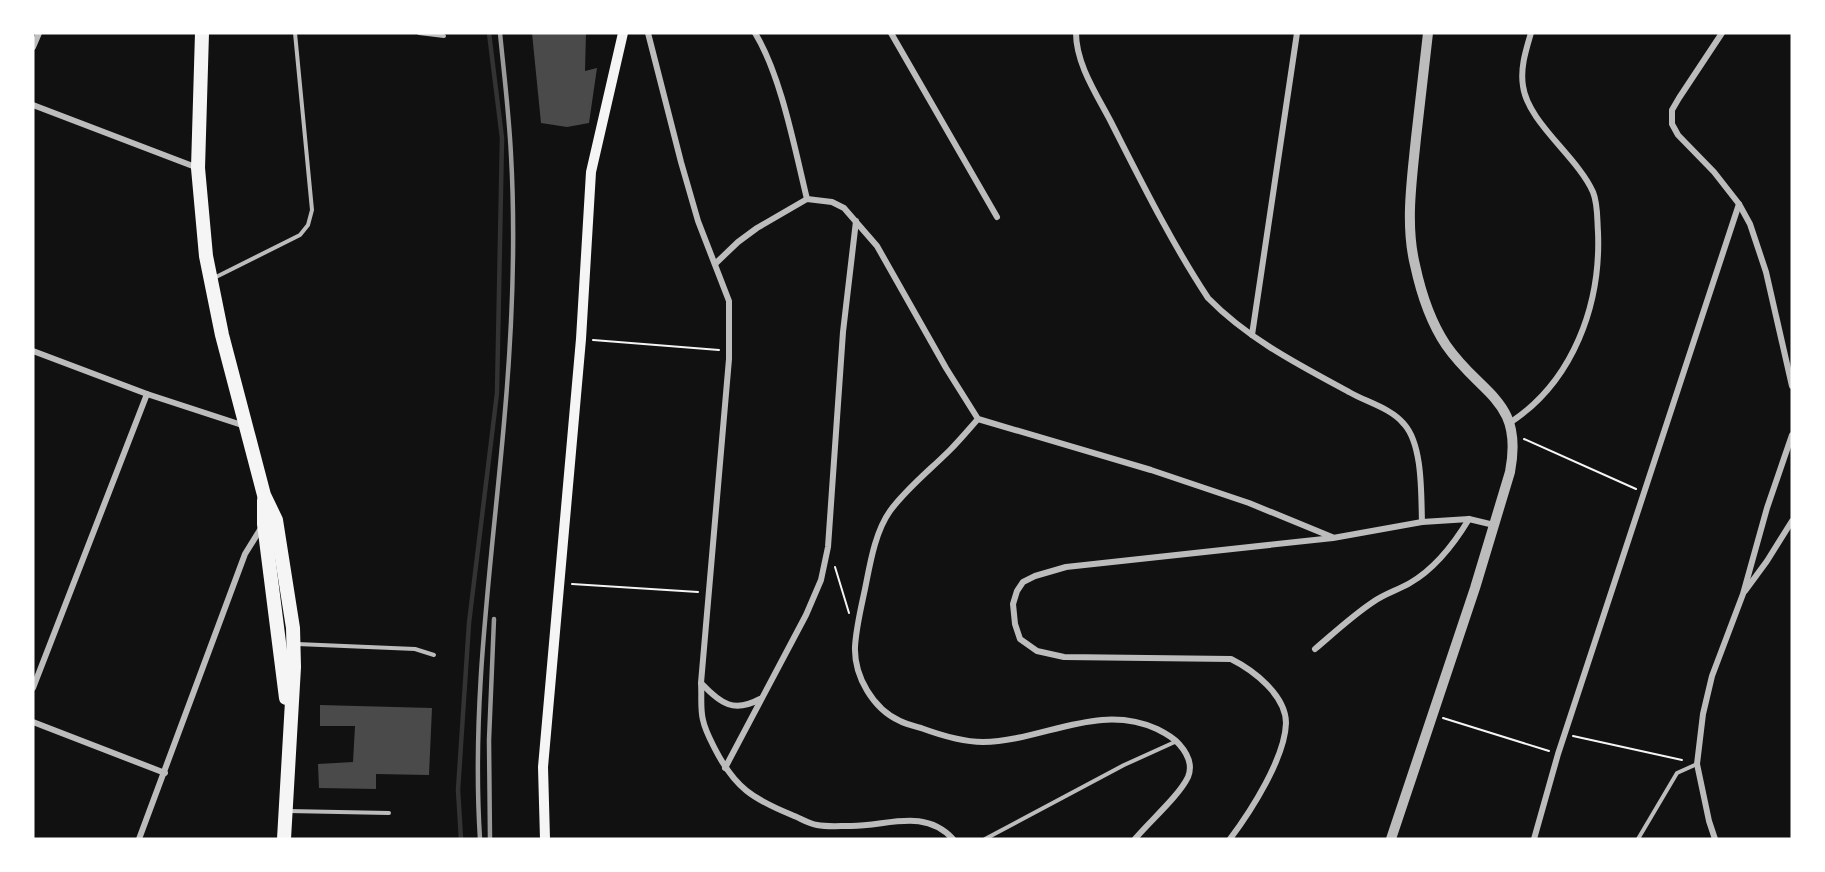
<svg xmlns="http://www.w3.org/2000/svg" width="1825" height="872" font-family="'Alegreya Sans',sans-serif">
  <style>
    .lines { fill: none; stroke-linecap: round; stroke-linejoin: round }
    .stream { stroke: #333; stroke-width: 4.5 }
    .building { fill: #4a4a4a }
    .path { stroke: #f5f5f5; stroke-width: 2 }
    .service { stroke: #bcbcbc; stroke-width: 4 }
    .minor { stroke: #bcbcbc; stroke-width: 6 }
    .tertiary { stroke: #bcbcbc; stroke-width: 10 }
    .secondary { stroke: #f5f5f5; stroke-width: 10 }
    .trunk { stroke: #f5f5f5; stroke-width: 14 }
    .rail { stroke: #9a9a9a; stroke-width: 4.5 }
  </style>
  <rect width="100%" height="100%" fill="#111"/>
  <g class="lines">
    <path class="stream" d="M461,839l-3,-49 11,-167 28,-230 5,-255 -13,-105"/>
  </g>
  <g class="building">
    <path d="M532,33h54l-1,38 12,-3 -8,55 -22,4 -26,-4z"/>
    <path d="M320,705l112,3 -3,67 -53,-1v15l-57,-1 -1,-24 35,-2 2,-36h-35z"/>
  </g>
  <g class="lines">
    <g class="path">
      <path d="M593,340l126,10"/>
      <path d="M1524,439l112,50"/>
      <path d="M835,567l14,46"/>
      <path d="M572,584l126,8"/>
      <path d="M1443,718l106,33"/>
      <path d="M1573,736l109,24"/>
    </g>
    <g class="service">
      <path d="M419,33l25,3"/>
      <path d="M214,278l86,-43 8,-10 4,-15 -17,-177"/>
      <path d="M297,644l118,5 19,6"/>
      <path d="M288,811l101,2"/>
      <path d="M985,839l139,-74 53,-24"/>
      <path d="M1638,839l39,-66 20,-9"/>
    </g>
    <g class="minor">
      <path d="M648,33l33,129 17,59 31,80v58l-28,324c1,12 -1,25 2,37 2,10 7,19 12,29 20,39 38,50 77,66 8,3 17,9 25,10 10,2 22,1 32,1 37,1 74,-19 104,13"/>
      <path d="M755,33c26,42 40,117 52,166"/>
      <path d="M891,33l106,184"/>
      <path d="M1076,33c0,31 21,62 35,89 30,59 60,120 97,176 40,41 91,67 141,94 17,10 42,16 55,32 19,21 17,71 18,98"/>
      <path d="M1722,33l-43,65 -7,12v14l6,11 36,37 25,32 11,20 16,48 26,114"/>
      <path d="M33,47l6,-14"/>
      <path d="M33,105l165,63"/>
      <path d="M715,264l23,-22 19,-14 50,-29 25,3 12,6 33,38 69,122 32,51 173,51 98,33 83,34"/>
      <path d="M1252,335l45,-302"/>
      <path d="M33,351l114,43 98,32"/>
      <path d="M978,419c-9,10 -18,21 -28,31 -20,20 -43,38 -60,61 -15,21 -20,53 -25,78 -4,19 -9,39 -10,58 -1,29 18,62 45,74 6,3 14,5 21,7 19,7 42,14 62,14 60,-1 115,-40 174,-13 8,4 16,8 22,15 8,9 14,21 9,33 -9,19 -39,45 -53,62"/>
      <path d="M1511,422c62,-41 90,-117 87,-190 -1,-13 0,-28 -5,-40 -16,-36 -65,-69 -70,-106 -3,-18 3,-36 8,-53"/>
      <path d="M1745,591l22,-30 25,-40"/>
      <path d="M1315,649c19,-16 37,-33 58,-47 11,-8 25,-12 37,-19 26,-15 44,-39 59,-64"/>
      <path d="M702,684c19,20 32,29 58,15"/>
      <path d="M33,688l114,-294"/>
      <path d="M33,722l132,51"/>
      <path d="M725,768l81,-153 15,-35 7,-33 15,-215 13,-111"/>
      <path d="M139,839l106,-285 18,-29"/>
      <path d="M1230,839c21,-28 55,-81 56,-116 0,-28 -33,-53 -55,-64l-167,-2 -27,-6 -17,-12 -5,-15 -2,-20 4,-13 6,-9 12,-6 31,-9 267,-29 89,-16 47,-3 25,6"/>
      <path d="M1534,839l24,-85 181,-550"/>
      <path d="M1715,839l-6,-18 -12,-57 6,-50 9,-38 31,-82 24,-86 25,-73"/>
    </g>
    <path class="tertiary" d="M1391,839l84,-251 35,-116c14,-73 -29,-76 -64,-127 -16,-24 -25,-52 -31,-80 -10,-41 -3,-86 1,-127 4,-35 8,-70 12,-105"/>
    <path class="secondary" d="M545,839l-2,-72 38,-428 10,-167 32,-139"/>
    <g class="trunk">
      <path d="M202,33l-4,135 8,88 16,79 42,160 12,25 17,108 1,39 -10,172"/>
      <path d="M264,500v24l22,174"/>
    </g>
    <g class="rail">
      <path d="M480,839c-9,-139 12,-278 24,-416 8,-89 12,-179 7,-268 -2,-41 -7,-81 -11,-122"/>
      <path d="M490,839l-1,-99 5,-121"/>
    </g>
  </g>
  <rect width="1825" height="872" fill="none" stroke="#ffffff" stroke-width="69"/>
</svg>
